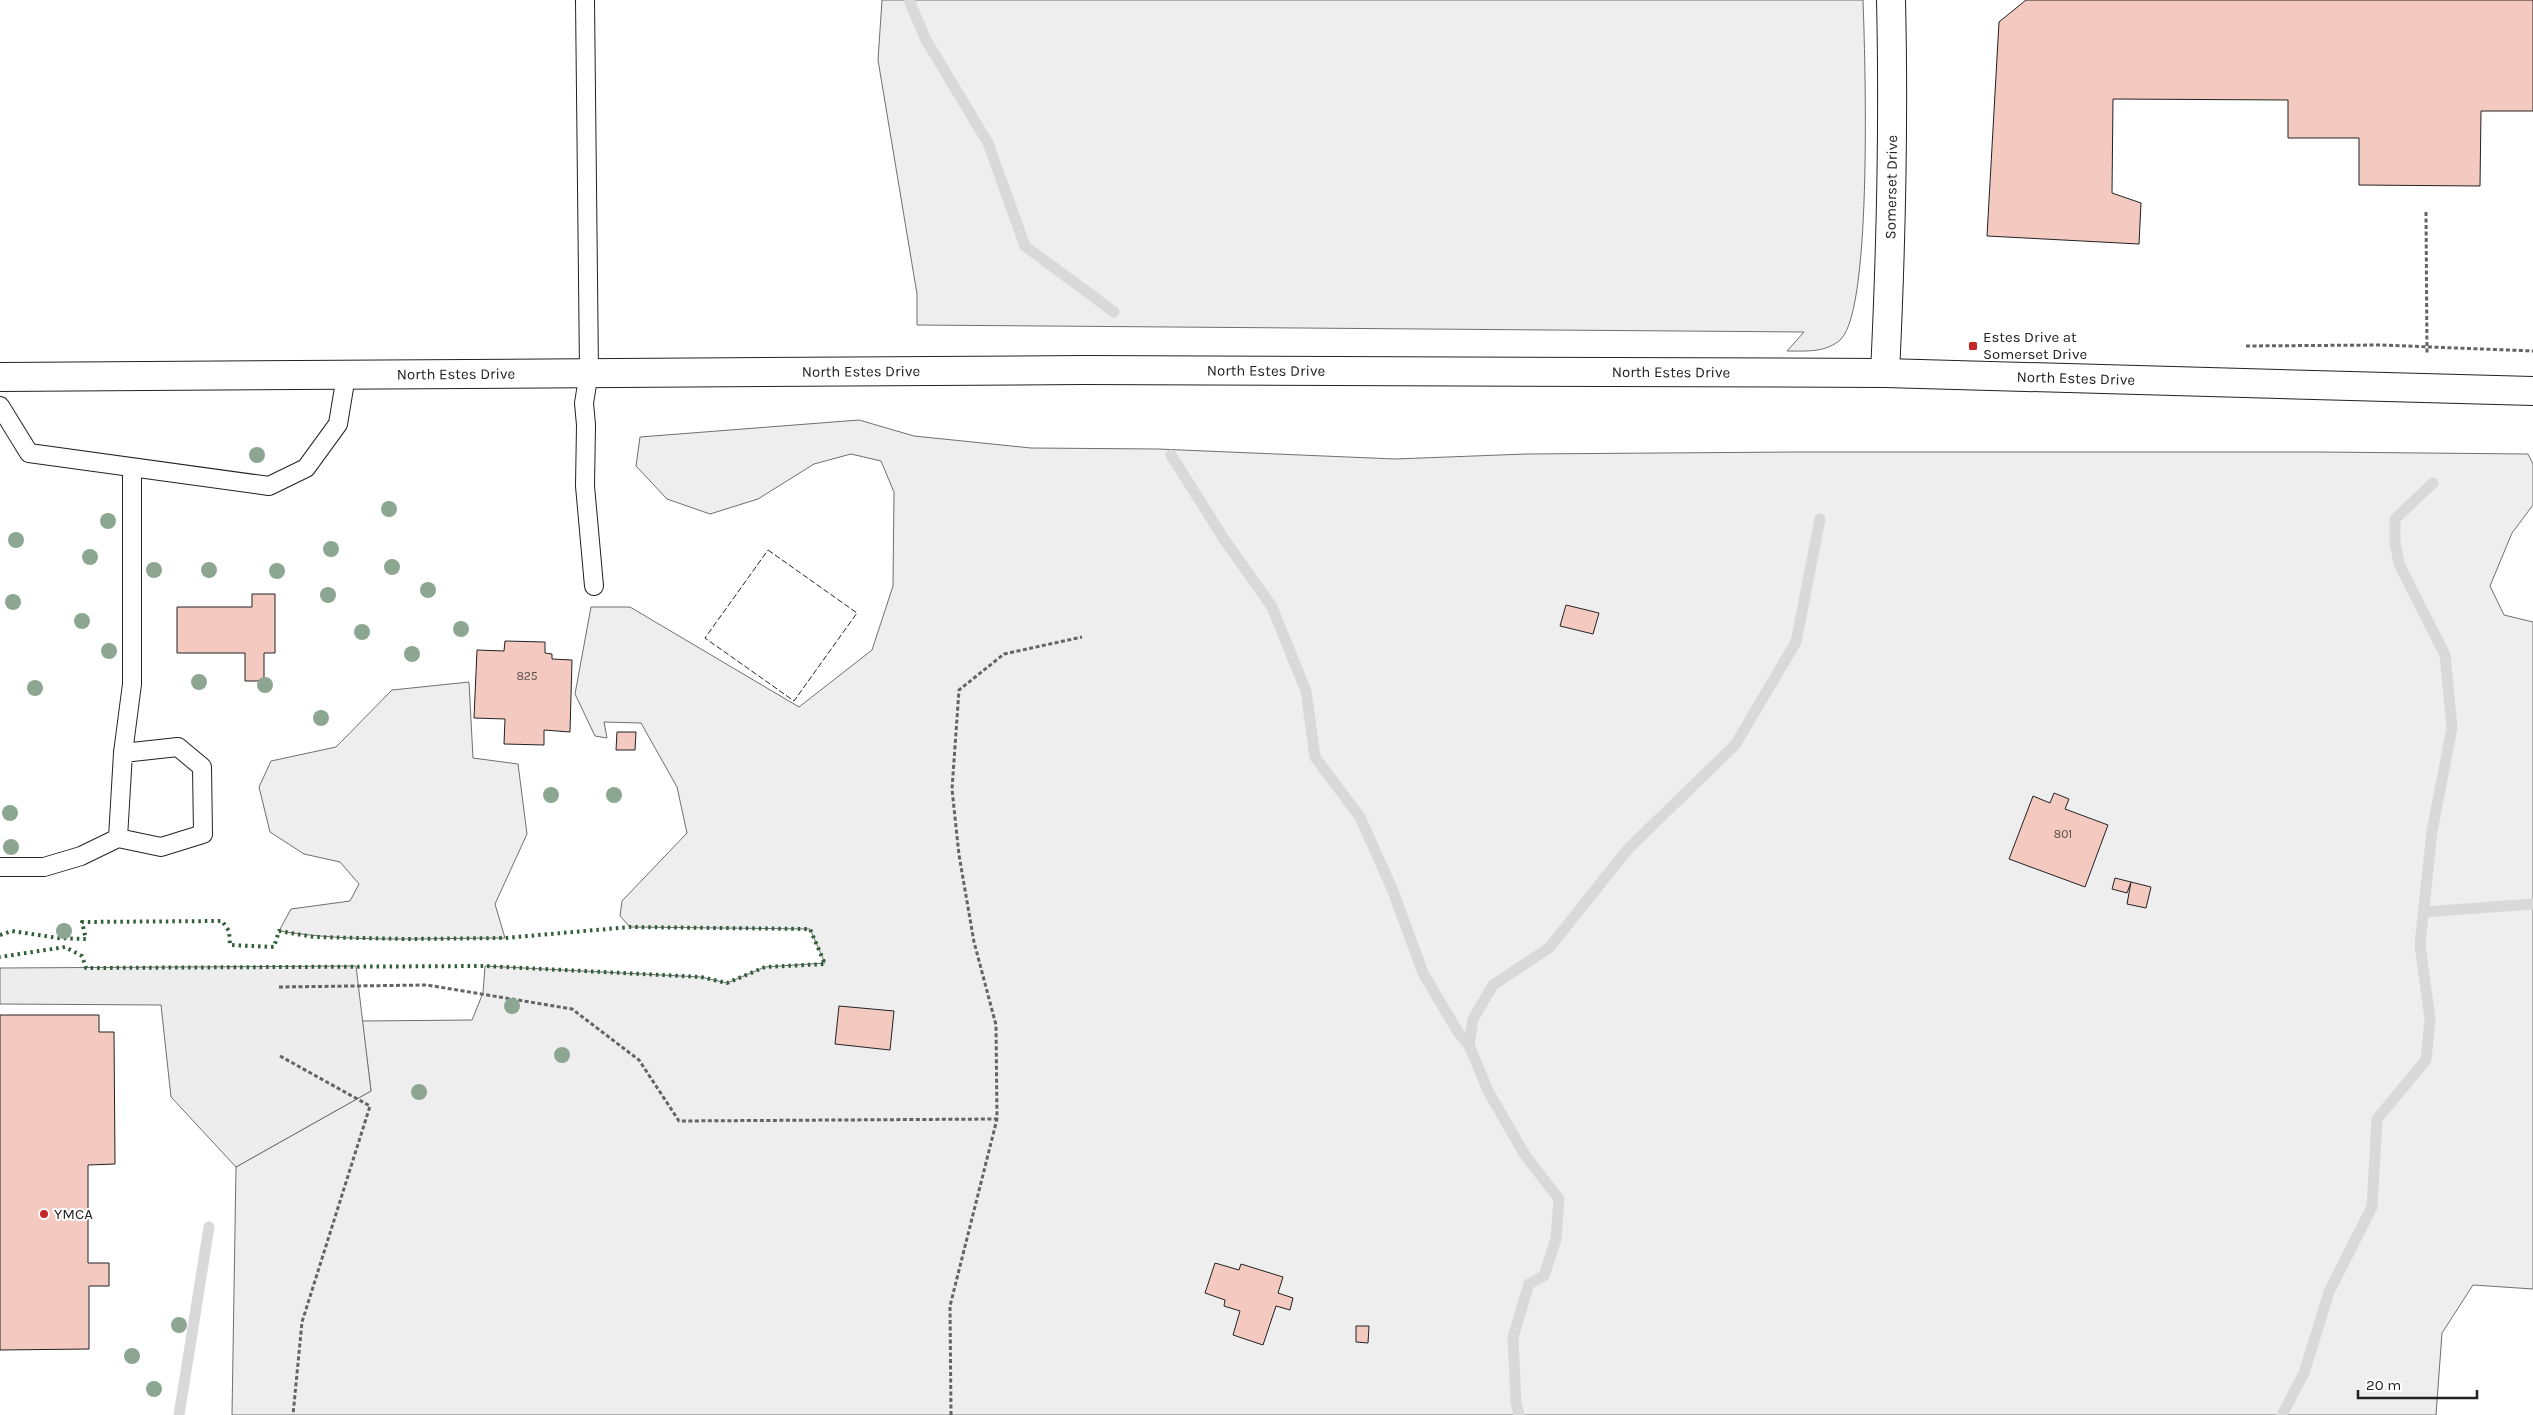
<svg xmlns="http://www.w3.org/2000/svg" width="2533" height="1415" font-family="Karla,sans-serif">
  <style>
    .green { fill: #eee; stroke: #6f6f6f }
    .parking { fill: #ededed; stroke: #6f6f6f }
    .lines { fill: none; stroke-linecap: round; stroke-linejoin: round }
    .stream { stroke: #d9d9d9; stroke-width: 11 }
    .building { fill: #f3c9c0; stroke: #222 }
    .lane-casing { stroke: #222; stroke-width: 20 }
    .street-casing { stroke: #222; stroke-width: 30 }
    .secondary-casing { stroke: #222; stroke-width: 30 }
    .path { stroke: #646464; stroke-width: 3; stroke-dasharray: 4 2.5; stroke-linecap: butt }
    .lane { stroke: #fff; stroke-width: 18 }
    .street { stroke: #fff; stroke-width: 28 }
    .secondary { stroke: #fff; stroke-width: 28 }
    .hedge { stroke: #2f5e38; stroke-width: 4; stroke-dasharray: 2.5 4; stroke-linecap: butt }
    .fence { stroke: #222; stroke-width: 1; stroke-dasharray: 6 2.5; stroke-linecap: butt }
    .tree { fill: #8da692 }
    .poi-dot { fill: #c62828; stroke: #fff; stroke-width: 2 }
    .labels { text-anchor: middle; stroke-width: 4; stroke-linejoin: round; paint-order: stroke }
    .number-label { font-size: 12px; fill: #564c4a }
    .street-label { font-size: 15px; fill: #222; stroke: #fff }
    .poi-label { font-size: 15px; fill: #222; stroke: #fff; text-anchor: start }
  </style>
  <rect width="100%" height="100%" fill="#fff"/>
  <g class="green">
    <path d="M882,0h981c2,54 10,307 -22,339 -14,14 -36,12 -54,12l17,-19 -887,-7v-31l-39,-234z"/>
    <path d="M859,420l55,16 117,12 127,1 237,10 131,-5 268,-2h526l208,2 5,10v41l-21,28 -22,53 14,29 29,7v667l-60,-4 -31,48 -6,82h-2204l4,-248 135,-76 -9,-70 110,-1 11,-27 2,-27 216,11 26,6 38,-16 60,-4 -15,-34 -180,-2 -10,-11 2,-15 65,-68 -10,-46 -36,-64 -37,-1 3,16 -12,-2 -20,-42 16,-87h39l169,100 73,-57 21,-64 1,-94 -13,-31 -30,-7 -37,10 -56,35 -48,15 -43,-15 -31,-33 4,-29z"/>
    <path d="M469,682l4,76 45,6 9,70 -32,70 10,34c-75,0 -151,5 -226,-7l12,-22 59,-8 9,-17 -19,-22 -36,-8 -34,-22 -11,-45 12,-26 65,-14 56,-57z"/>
  </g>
  <path class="parking" d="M356,966l15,125 -135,76 -65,-70 -10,-92 -161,-1v-36z"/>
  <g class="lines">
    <g class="stream">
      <path d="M909,0l17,40 62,103 37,103 89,66"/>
      <path d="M1171,455l53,84 48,68 34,84 9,66 45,60 33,74 30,82 35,59 11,13 19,46 37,64 34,44 -3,40 -12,37 -15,8 -16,53 3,66 3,12"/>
      <path d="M2424,912l109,-8"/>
      <path d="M1469,1045l4,-26 20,-34 56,-37 79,-99 107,-104 61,-103 24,-123"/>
      <path d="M179,1415l30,-188"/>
      <path d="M2282,1415l22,-42 25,-81 43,-85 5,-88 49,-59 4,-41 -10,-74 12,-114 20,-103 -7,-73 -46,-91 -4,-22v-23l38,-36"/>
    </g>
  </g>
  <g class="building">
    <path d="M2026,0h507v111h-52l-1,75 -121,-1v-47h-71v-38l-175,-1 -1,94 29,10 -2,41 -152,-8 12,-214z"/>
    <path d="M252,594h23v59h-11v28h-19v-28h-68v-46h75z"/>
    <path d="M1566,605l33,8 -6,21 -33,-8z"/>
    <path d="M505,641l40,1v11l7,1v5l20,1 -2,72 -26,-2v15l-40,-1 1,-25 -31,-1 3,-68 27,1z"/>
    <path d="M617,732h19l-1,18h-19z"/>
    <path d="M2054,793l15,6 -4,10 43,16 -23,62 -76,-28 24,-63 17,7z"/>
    <path d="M2115,878l16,4 -4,11 -15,-4z"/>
    <path d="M2131,882l20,5 -5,21 -19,-4z"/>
    <path d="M839,1006l55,5 -4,39 -55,-6z"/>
    <path d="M0,1015h99v17h15l1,132 -27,1v98h21v23h-20v63l-89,1z"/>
    <path d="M1215,1263l24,7 2,-6 42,13 -5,16 15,5 -3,12 -14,-4 -13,39 -30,-10 7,-24 -16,-5 1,-6 -20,-7z"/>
    <path d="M1356,1326h13l-1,17 -12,-1z"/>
  </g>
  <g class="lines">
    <g class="lane-casing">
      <g id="lane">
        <path d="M585,0l4,372 -5,31 2,22 -1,61 9,100"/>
        <path d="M0,406l29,47 240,33 37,-18 32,-44 8,-48"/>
        <path d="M123,753l9,-69v-216"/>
        <path d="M0,867h44l37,-11 37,-18 43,9 42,-13 -1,-67 -24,-20 -55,6 -5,85"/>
      </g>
    </g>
    <g class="street-casing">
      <g id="street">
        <path id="s1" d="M1885,373c6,-125 9,-248 6,-373"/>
      </g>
    </g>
    <g class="secondary-casing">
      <g id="secondary">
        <path id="s2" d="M0,377l1084,-7 801,3 648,18"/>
      </g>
    </g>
    <g class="path">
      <path d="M2426,212l1,143"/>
      <path d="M2246,346l134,-1 153,6"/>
      <path d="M279,987l148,-2 145,24 67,51 40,61 318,-2"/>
      <path d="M280,1056l90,50 -68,216 -9,93"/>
      <path d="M951,1415l-1,-109 47,-187 -1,-94 -22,-83 -15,-87 -7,-66 7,-99 45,-36 78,-17"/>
    </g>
    <use href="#lane" class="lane"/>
    <use href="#street" class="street"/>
    <use href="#secondary" class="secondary"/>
    <path class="hedge" d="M0,935l12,-4 46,7 28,1 -4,-17 140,-1 7,10 1,14 44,2 5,-16 35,6 93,2 98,-1 125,-11 180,2 15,35 -60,3 -38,16 -26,-6 -216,-11 -399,2 -4,-12 -17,-9 -65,10"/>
    <path class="fence" d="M768,550l89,63 -63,88 -89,-63z"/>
  </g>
  <g class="tree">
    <circle cx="257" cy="455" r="8"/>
    <circle cx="389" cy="509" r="8"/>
    <circle cx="108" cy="521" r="8"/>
    <circle cx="16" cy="540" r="8"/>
    <circle cx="331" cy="549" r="8"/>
    <circle cx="90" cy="557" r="8"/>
    <circle cx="392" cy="567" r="8"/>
    <circle cx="154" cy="570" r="8"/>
    <circle cx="209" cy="570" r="8"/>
    <circle cx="277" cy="571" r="8"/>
    <circle cx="428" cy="590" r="8"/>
    <circle cx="328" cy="595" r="8"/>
    <circle cx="13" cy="602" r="8"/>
    <circle cx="82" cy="621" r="8"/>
    <circle cx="461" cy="629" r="8"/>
    <circle cx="362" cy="632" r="8"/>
    <circle cx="109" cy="651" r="8"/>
    <circle cx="412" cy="654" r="8"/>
    <circle cx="199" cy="682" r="8"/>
    <circle cx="265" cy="685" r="8"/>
    <circle cx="35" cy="688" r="8"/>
    <circle cx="321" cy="718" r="8"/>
    <circle cx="551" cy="795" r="8"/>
    <circle cx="614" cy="795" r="8"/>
    <circle cx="10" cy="813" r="8"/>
    <circle cx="11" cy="847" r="8"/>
    <circle cx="64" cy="931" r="8"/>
    <circle cx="512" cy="1006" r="8"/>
    <circle cx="562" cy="1055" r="8"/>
    <circle cx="419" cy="1092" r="8"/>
    <circle cx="179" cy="1325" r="8"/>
    <circle cx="132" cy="1356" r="8"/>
    <circle cx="154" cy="1389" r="8"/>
  </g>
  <g class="poi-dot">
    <rect x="1968" y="341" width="10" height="10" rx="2.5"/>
    <circle cx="44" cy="1214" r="5"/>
  </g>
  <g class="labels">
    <g class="number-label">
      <text x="527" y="680">825</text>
      <text x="2063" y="838">801</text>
    </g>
    <g class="street-label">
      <text dy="5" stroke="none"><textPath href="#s1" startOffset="186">Somerset Drive</textPath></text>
      <text dy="5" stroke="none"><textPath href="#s2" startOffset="861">North Estes Drive</textPath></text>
      <text dy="5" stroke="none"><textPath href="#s2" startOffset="1266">North Estes Drive</textPath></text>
      <text dy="5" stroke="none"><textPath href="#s2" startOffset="1671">North Estes Drive</textPath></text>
      <text dy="5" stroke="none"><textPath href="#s2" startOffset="456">North Estes Drive</textPath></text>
      <text dy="5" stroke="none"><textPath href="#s2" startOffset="2076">North Estes Drive</textPath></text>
    </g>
    <g class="poi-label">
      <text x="1983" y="342">Estes Drive at<tspan x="1983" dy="17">Somerset Drive</tspan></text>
      <text x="54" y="1219">YMCA</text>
    </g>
  </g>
  <path d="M2358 1390v8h119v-8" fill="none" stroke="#222222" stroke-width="2.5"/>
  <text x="2366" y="1390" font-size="15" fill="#222222" stroke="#ffffff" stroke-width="4" paint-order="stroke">20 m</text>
</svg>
